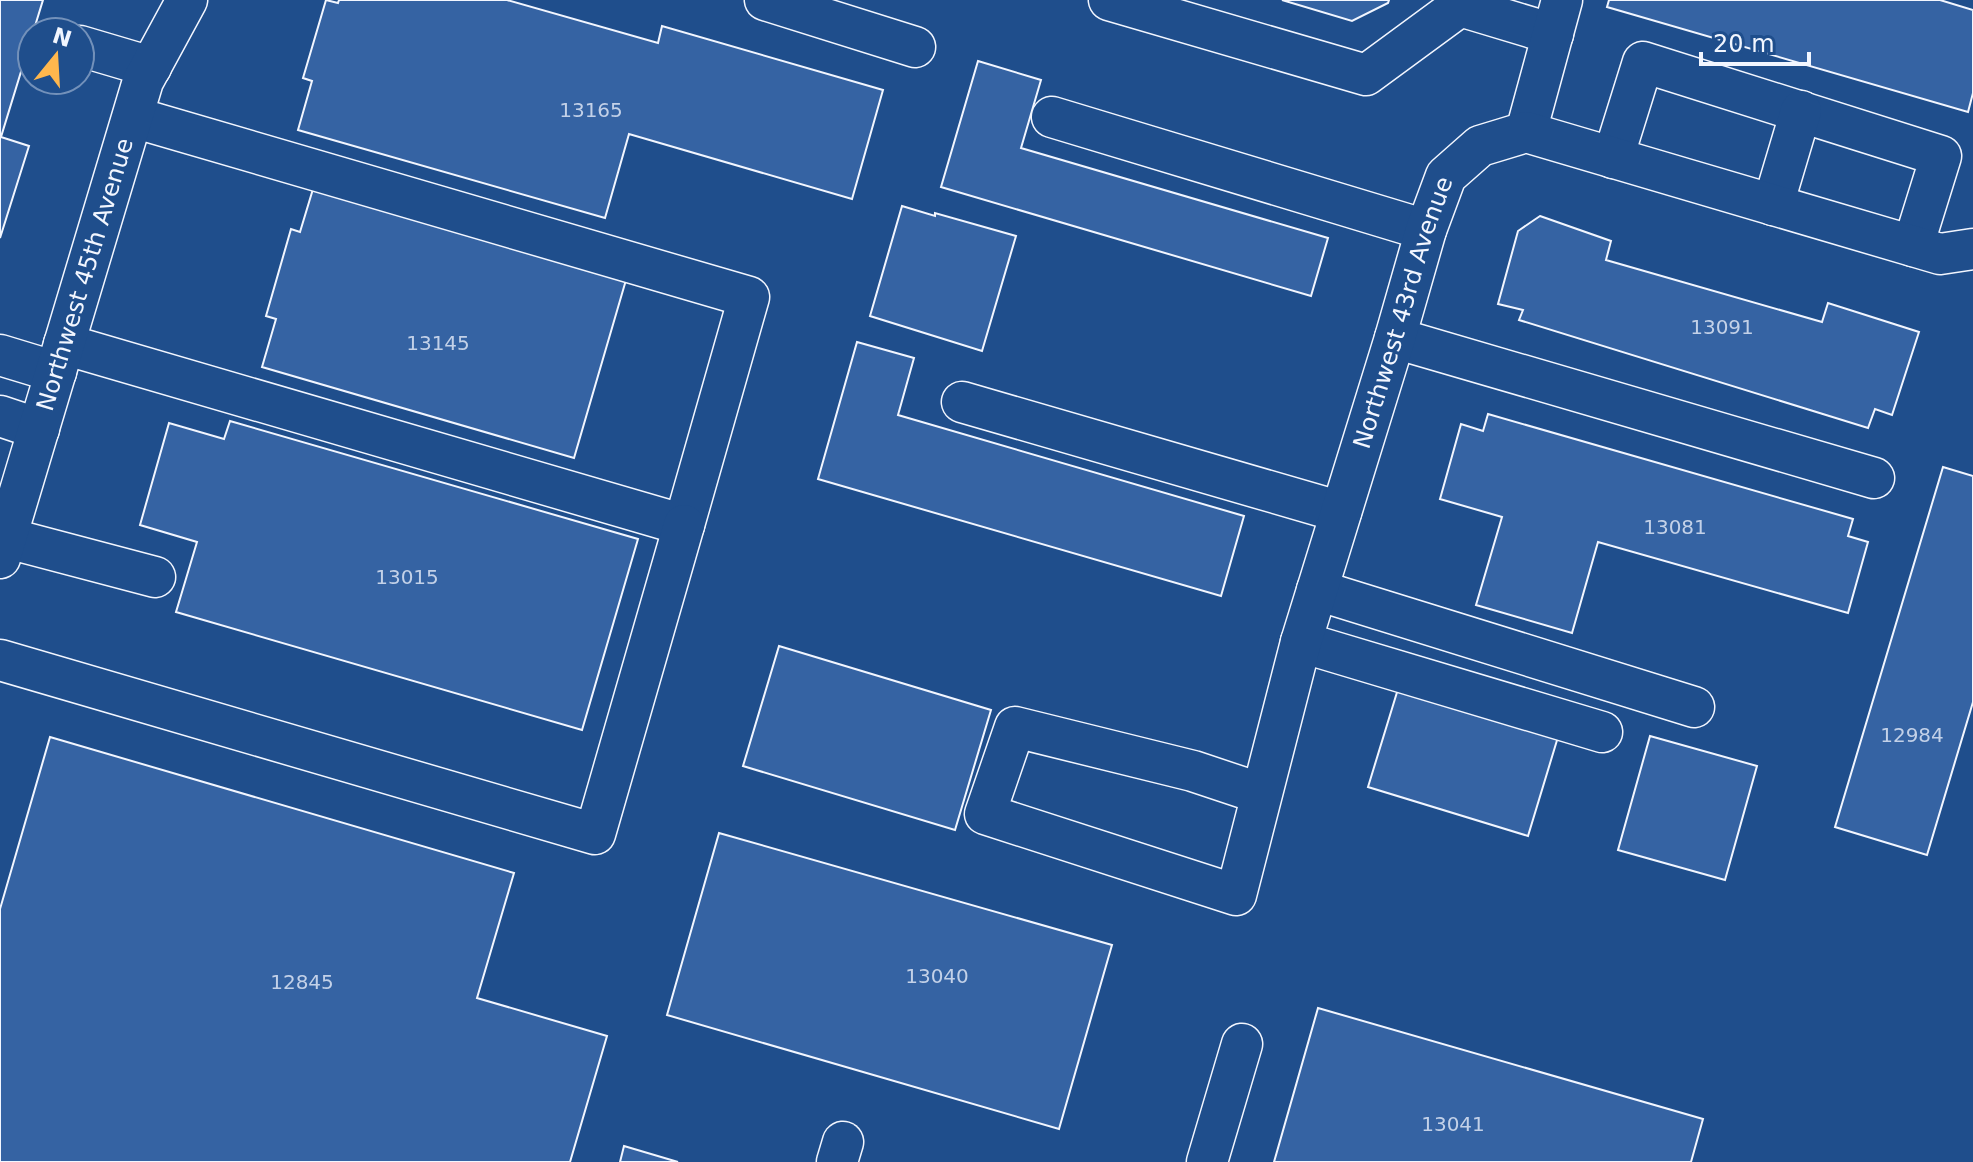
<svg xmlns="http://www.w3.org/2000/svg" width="1973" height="1162" font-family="'DejaVu Sans',sans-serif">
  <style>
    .building { fill: #3563a3; stroke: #f2f6ff; stroke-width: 2 }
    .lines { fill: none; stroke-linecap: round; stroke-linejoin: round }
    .minor-casing { stroke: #f2f6ff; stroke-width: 43 }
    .minor { stroke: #1f4e8c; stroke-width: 40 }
    .labels { text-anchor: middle; stroke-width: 6; stroke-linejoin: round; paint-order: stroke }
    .number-label { font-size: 20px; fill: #c3d1e8 }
    .street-label { font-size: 24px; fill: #f2f6ff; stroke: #1f4e8c }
  </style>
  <rect width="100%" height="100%" fill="#1f4e8c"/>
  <g class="building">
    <path d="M0,0h43l-42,137 28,9 -29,92z"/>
    <path d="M326,0l12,3 1,-3h168l151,43 4,-17 221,64 -31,109 -223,-65 -24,84 -307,-88 14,-49 -9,-3z"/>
    <path d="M1282,0h107l-1,3 -36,18z"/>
    <path d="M1609,0h331l33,10v83l-5,19 -361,-105z"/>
    <path d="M978,61l63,19 -20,68 307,90 -17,58 -370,-109z"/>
    <path d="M313,189l313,91 -52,178 -312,-91 14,-48 -10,-3 25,-87 9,3z"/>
    <path d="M902,206l33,10v-3l81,23 -34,115 -112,-35z"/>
    <path d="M1540,216l71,25 -5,19 216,62 6,-19 91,29 -27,83 -17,-6 -7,19 -349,-108 4,-10 -25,-6 20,-73z"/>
    <path d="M857,342l57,16 -16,57 346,101 -23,80 -403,-117z"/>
    <path d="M1488,414l365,105 -5,17 20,6 -20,71 -250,-71 -26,91 -96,-28 26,-88 -62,-18 21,-75 22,7z"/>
    <path d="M230,421l408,118 -56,191 -406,-118 21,-70 -57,-17 29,-102 55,16z"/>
    <path d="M1943,467l30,9v226l-46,153 -92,-28z"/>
    <path d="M779,646l212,64 -36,120 -212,-64z"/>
    <path d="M1398,689l160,48 -30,99 -160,-49z"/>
    <path d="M1650,736l107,30 -32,114 -107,-30z"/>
    <path d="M50,737l464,136 -37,125 130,38 -37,126h-570v-253z"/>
    <path d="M719,833l393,112 -53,184 -392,-114z"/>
    <path d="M1318,1008l385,111 -12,43h-417z"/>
    <path d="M624,1146l54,16h-58z"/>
  </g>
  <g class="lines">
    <g class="minor-casing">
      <g id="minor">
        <path d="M765,0l150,47"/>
        <path d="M1109,0l257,75 94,-69 93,28"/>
        <path d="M80,46l71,21"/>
        <path d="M1052,117l374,113"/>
        <path d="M1526,132l36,-132"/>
        <path d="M1613,158l30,-96 298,94 -28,90"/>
        <path d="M1773,205l28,-94"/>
        <path d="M1395,338l479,140"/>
        <path d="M64,344l620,181 65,-228 -616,-180"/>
        <path d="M0,355l56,17"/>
        <path d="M962,402l379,110"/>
        <path d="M0,416l39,13"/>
        <path d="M0,536l155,41"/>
        <path id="s1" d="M0,558l143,-477 44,-81"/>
        <path d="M1317,590l377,117"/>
        <path d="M1301,642l301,90"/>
        <path d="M0,660l595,174 89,-309"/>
        <path id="s2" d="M1262,794l-69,-23 -178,-44 -30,87 251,81 65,-253 94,-304 31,-108 20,-54 34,-30 46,-14 414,122 33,-5"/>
        <path d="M837,1162l6,-20"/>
        <path d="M1207,1162l35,-118"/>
      </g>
    </g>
    <use href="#minor" class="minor"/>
  </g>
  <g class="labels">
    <g class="number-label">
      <text x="591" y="117">13165</text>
      <text x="1722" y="334">13091</text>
      <text x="438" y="350">13145</text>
      <text x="1675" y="534">13081</text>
      <text x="407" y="584">13015</text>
      <text x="1912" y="742">12984</text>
      <text x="937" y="983">13040</text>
      <text x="302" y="989">12845</text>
      <text x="1453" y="1131">13041</text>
    </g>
    <g class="street-label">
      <text dy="8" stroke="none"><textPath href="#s1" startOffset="296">Northwest 45th Avenue</textPath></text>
      <text dy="8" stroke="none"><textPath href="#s2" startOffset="1218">Northwest 43rd Avenue</textPath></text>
    </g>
  </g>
  <g transform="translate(56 56) rotate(18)"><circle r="38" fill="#1f4e8c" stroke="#7391ba" stroke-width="2"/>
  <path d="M0-6L14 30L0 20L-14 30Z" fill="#ffb74d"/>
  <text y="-12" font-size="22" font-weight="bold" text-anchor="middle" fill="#f2f6ff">N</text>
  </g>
  <path d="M1701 52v12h108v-12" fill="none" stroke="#f2f6ff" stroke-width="4"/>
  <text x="1713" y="52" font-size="24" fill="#f2f6ff" stroke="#1f4e8c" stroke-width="6" paint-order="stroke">20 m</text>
</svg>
